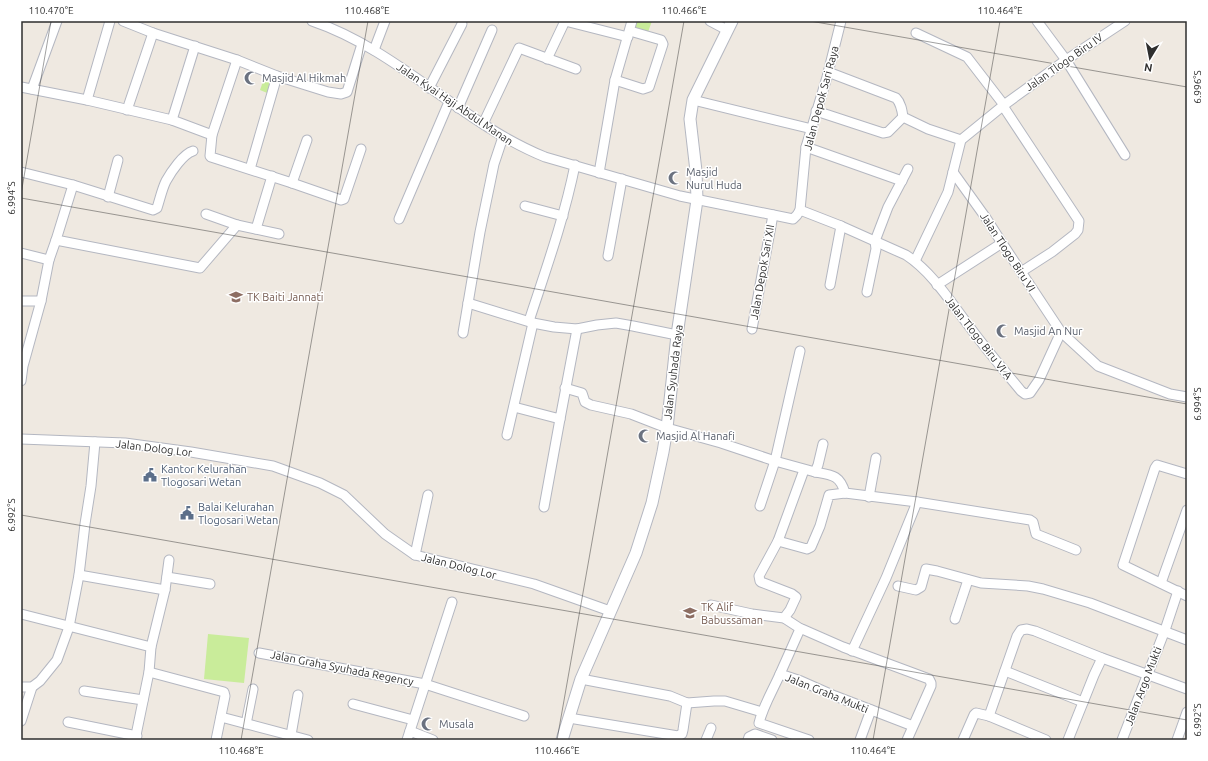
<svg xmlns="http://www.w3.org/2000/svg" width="1208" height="761" font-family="Ubuntu,sans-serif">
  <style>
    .pitch { fill: #c9ec9a }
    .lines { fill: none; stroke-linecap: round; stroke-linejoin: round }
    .minor-casing { stroke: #b4b7c1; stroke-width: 11 }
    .tertiary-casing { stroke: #b4b7c1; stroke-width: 13 }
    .minor { stroke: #fff; stroke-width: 9 }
    .tertiary { stroke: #fff; stroke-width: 11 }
    .ticks { fill: none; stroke: #2e2e2e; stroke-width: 1; stroke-opacity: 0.45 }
    .labels { text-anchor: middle; stroke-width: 3; stroke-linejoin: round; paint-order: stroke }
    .street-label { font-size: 11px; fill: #2e2e2e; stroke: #fff }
    .worship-label { font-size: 11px; fill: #5b616d; stroke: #fff; text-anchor: start }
    .education-label { font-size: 11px; fill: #785e54; stroke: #fff; text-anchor: start }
    .service-label { font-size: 11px; fill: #4e5e75; stroke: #fff; text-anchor: start }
    .neatline { fill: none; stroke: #2e2e2e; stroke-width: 1.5 }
    .ticks-label { font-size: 10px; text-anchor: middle; fill: #2e2e2e }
  </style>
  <rect width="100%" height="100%" fill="#efe9e1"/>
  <g class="pitch">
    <path d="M637,21h15l-4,11 -14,-4z"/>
    <path d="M266,73l12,4 -6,18 -12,-5z"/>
    <path d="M208,634l41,4 -5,45 -40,-4z"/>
  </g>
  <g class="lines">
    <g class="minor-casing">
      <g id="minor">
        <path d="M123,21l30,12 84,27 40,16 51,16 13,2 6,-2 15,-48"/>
        <path d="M312,21c86,29 149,102 233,136l135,39 113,23 4,-4 3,-5 6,-63 21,-70 14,-56"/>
        <path d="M565,21l63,16"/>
        <path d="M710,21l17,9"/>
        <path d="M1037,21l29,39 59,95"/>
        <path d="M916,33l51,24 37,48"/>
        <path d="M374,50l11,-29"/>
        <path d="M547,59l18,-38"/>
        <path d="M237,60l-25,75 -2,21 1,1 81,26 49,17 3,-1 17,-50"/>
        <path d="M828,72l68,26c5,5 6,12 7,19l25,12 33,11"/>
        <path d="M615,80l28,9 6,-2 14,-43 -2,-4 -31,-9"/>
        <path d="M21,87l66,13 85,20 40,15"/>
        <path d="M429,88l33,-64"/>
        <path d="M32,89l25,-68"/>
        <path d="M87,100l23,-79"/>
        <path d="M693,100l119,29"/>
        <path d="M1003,106l76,115 -1,9 -3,4 -23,18 -31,20"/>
        <path d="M458,108l34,-78"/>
        <path d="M127,110l26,-77"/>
        <path d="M816,111l67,22 5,-1 15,-15"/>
        <path d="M172,120l23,-74"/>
        <path d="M483,124l36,-76 57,21"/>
        <path d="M806,147l96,34"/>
        <path d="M250,169l27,-93"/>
        <path d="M21,172l52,13 80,25 4,-2c3,-9 5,-19 9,-27 5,-9 17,-27 27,-30"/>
        <path d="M953,172l33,46 16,25 59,89 37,34 72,28 17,3"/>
        <path d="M599,173l16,-93 17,-59"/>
        <path d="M292,183l15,-43"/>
        <path d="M108,197l10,-37"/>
        <path d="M525,206l38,10"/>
        <path d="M800,210l41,16 65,29c26,17 44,46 63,71 16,22 34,43 52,65l4,3 5,-1 9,-13 22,-48"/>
        <path d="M206,214l31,11 42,9"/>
        <path d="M399,219l50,-117"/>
        <path d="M256,229l16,-53"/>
        <path d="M56,240l144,28 37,-43"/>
        <path d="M875,241l13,-34 20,-38"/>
        <path d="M21,253l28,7"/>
        <path d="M608,256l14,-77"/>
        <path d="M915,261l33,-69 13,-52 43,-35 62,-45 59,-39"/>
        <path d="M830,285l11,-59"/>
        <path d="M937,285l65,-42"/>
        <path d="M867,292l9,-43 -1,-8"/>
        <path d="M21,301h20"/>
        <path d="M468,303l65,20 21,4 23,2 20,-4 19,-2 17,3 44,9"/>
        <path d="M529,321c17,-52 35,-102 46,-156"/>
        <path d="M752,329l21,-114"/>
        <path d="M463,333l17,-101 14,-68 9,-27"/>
        <path d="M21,381l2,-15 18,-65 8,-41 7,-20 17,-55"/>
        <path d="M565,388l17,5 3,9 6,3 40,9 36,14 54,15 54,18 40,11 3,-7 5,-21"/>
        <path d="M514,407l46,12 17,-90"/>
        <path d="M507,435l26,-112"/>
        <path d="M21,439l104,4 66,9 82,14 47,17 24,12 41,39 30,21 119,29 76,27"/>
        <path d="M815,472c17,3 25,3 30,21"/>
        <path d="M1187,474l-30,-9 -2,3 -32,97 64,31"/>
        <path d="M869,497l7,-39"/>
        <path d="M760,506l15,-45 25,-110"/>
        <path d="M544,507l16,-88"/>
        <path d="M778,541l29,8 4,-2 9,-21 9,-31 16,-2 72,9 113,18 3,2 3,12 40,16"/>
        <path d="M415,555l13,-60"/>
        <path d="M79,575l86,15"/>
        <path d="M167,577l43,7"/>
        <path d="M1161,583l26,-73"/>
        <path d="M898,586l18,4 5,-3 5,-18 11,2 44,12 47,3 15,3 47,14 97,37"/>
        <path d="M711,605l41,9 32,4 17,11"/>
        <path d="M21,614l130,33"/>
        <path d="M784,618l6,-8 6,-13 -4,-3 -31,-12 -1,-1 -1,-5 19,-35 26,-71"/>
        <path d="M955,619l13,-39"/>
        <path d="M852,651l34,-73 31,-76"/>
        <path d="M259,653l166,31 99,32"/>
        <path d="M1005,671l78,31"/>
        <path d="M149,672l75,20 1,4 -9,44"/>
        <path d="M780,674c-7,16 -17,32 -21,49l50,17"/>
        <path d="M581,679l89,17 17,7 27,-2h11l37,11"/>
        <path d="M21,687h11l8,-6 17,-21 12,-33 10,-52 6,-51 6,-38 4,-44"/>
        <path d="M84,691l59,9"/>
        <path d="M353,704l60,16"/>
        <path d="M989,716l28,-80 4,-6 6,-1 8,2 67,27 85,31"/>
        <path d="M221,717l87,23"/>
        <path d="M569,718l109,18 4,-2 1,-4 4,-27"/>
        <path d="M21,721l11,-34"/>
        <path d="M68,722l69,14"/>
        <path d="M246,724l7,-35"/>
        <path d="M410,731l23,9"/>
        <path d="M291,735l7,-40"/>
        <path d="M135,740l14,-68 2,-25 14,-57 4,-30"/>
        <path d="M407,740l45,-138"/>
        <path d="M706,740l5,-12"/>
        <path d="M748,740l1,-3 6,-3 17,6"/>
        <path d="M860,740l11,-30"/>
        <path d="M907,740l24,-54v-3l-2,-4 -86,-32 -41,-18h-2l-20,45 21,7 34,15 78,30"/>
        <path d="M963,740l11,-25 2,-2 13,3 57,24"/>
        <path d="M1068,740l26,-65 8,-17"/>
        <path d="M1122,740l43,-110 13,-39"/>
        <path d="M1177,740l10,-28"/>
      </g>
    </g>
    <g class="tertiary-casing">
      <path id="tertiary" d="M562,740l19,-61 55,-126 16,-50 11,-51 4,-24 10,-93 20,-135 -1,-29 -6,-52 3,-19 39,-79"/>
    </g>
    <use href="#minor" class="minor"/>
    <use href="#tertiary" class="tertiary"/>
  </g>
  <path class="ticks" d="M810,21l377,66M21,194l30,-173M21,198l1166,206M21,515l1166,205M241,740l127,-719M557,740l127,-719M873,740l127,-719"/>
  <defs>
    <g id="mosque-bare" transform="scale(1.08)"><path d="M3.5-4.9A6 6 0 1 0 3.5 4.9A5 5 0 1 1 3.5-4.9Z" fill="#6b7280" stroke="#fff" stroke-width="2.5" paint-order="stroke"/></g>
    <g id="school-bare" transform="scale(1.08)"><path d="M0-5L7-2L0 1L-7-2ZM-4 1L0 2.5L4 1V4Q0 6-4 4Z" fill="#8d6e63" stroke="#fff" stroke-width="2.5" paint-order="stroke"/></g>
    <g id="civic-bare" transform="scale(1.08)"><path d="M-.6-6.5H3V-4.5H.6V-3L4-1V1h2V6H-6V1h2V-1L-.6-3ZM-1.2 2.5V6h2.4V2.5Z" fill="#5c6f8a" stroke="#fff" stroke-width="2.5" paint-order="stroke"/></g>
  </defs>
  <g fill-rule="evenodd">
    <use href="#mosque-bare" x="251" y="78"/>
    <use href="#mosque-bare" x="675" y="178"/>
    <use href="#school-bare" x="236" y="297"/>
    <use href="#mosque-bare" x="1003" y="331"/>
    <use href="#mosque-bare" x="645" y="436"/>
    <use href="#civic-bare" x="150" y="475"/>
    <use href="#civic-bare" x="187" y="513"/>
    <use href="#school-bare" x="690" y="613"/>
    <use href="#mosque-bare" x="428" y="724"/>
  </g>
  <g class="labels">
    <g class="street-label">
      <text transform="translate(1064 62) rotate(-35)" y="4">Jalan Tlogo Biru IV</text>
      <text transform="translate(821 98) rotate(-75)" y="4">Jalan Depok Sari Raya</text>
      <text transform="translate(455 104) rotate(34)" y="4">Jalan Kyai Haji Abdul Manan</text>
      <text transform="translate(1008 252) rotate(57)" y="4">Jalan Tlogo Biru VI</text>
      <text transform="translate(762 272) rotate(-80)" y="4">Jalan Depok Sari XII</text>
      <text transform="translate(979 338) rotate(52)" y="4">Jalan Tlogo Biru VI A</text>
      <text transform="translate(673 372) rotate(-83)" y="4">Jalan Syuhada Raya</text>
      <text transform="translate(154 448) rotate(7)" y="4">Jalan Dolog Lor</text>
      <text transform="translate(459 566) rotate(14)" y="4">Jalan Dolog Lor</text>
      <text transform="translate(342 668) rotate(11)" y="4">Jalan Graha Syuhada Regency</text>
      <text transform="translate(1143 686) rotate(-69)" y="4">Jalan Argo Mukti</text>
      <text transform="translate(827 693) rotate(22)" y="4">Jalan Graha Mukti</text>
    </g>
    <g class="worship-label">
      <text x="262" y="82">Masjid Al Hikmah</text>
      <text x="686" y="176">Masjid<tspan x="686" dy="13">Nurul Huda</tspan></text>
      <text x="1014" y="335">Masjid An Nur</text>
      <text x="656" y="440">Masjid Al Hanafi</text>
      <text x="439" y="728">Musala</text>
    </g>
    <g class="education-label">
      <text x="247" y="301">TK Baiti Jannati</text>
      <text x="701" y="611">TK Alif<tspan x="701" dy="13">Babussaman</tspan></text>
    </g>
    <g class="service-label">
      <text x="161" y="473">Kantor Kelurahan<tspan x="161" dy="13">Tlogosari Wetan</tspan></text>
      <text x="198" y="511">Balai Kelurahan<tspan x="198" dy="13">Tlogosari Wetan</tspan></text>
    </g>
  </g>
  <rect width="1208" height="761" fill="none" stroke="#ffffff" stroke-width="44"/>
  <g transform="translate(1150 58) rotate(190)" stroke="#ffffff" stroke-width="3" paint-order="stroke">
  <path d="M0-3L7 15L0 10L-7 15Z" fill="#2e2e2e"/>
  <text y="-6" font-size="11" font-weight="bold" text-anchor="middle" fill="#2e2e2e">N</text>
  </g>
  <rect x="22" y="22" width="1164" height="717" class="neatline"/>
  <g class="ticks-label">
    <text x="51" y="14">110.470°E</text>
    <text x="367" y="14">110.468°E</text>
    <text x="684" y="14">110.466°E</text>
    <text x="1000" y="14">110.464°E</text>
    <text transform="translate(1197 87) rotate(-90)" y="4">6.996°S</text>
    <text transform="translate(11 198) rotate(-90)" y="4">6.994°S</text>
    <text transform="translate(1197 404) rotate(-90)" y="4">6.994°S</text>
    <text transform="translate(11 515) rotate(-90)" y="4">6.992°S</text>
    <text transform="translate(1197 720) rotate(-90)" y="4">6.992°S</text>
    <text x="241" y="754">110.468°E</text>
    <text x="557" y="754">110.466°E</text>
    <text x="873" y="754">110.464°E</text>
  </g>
</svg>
